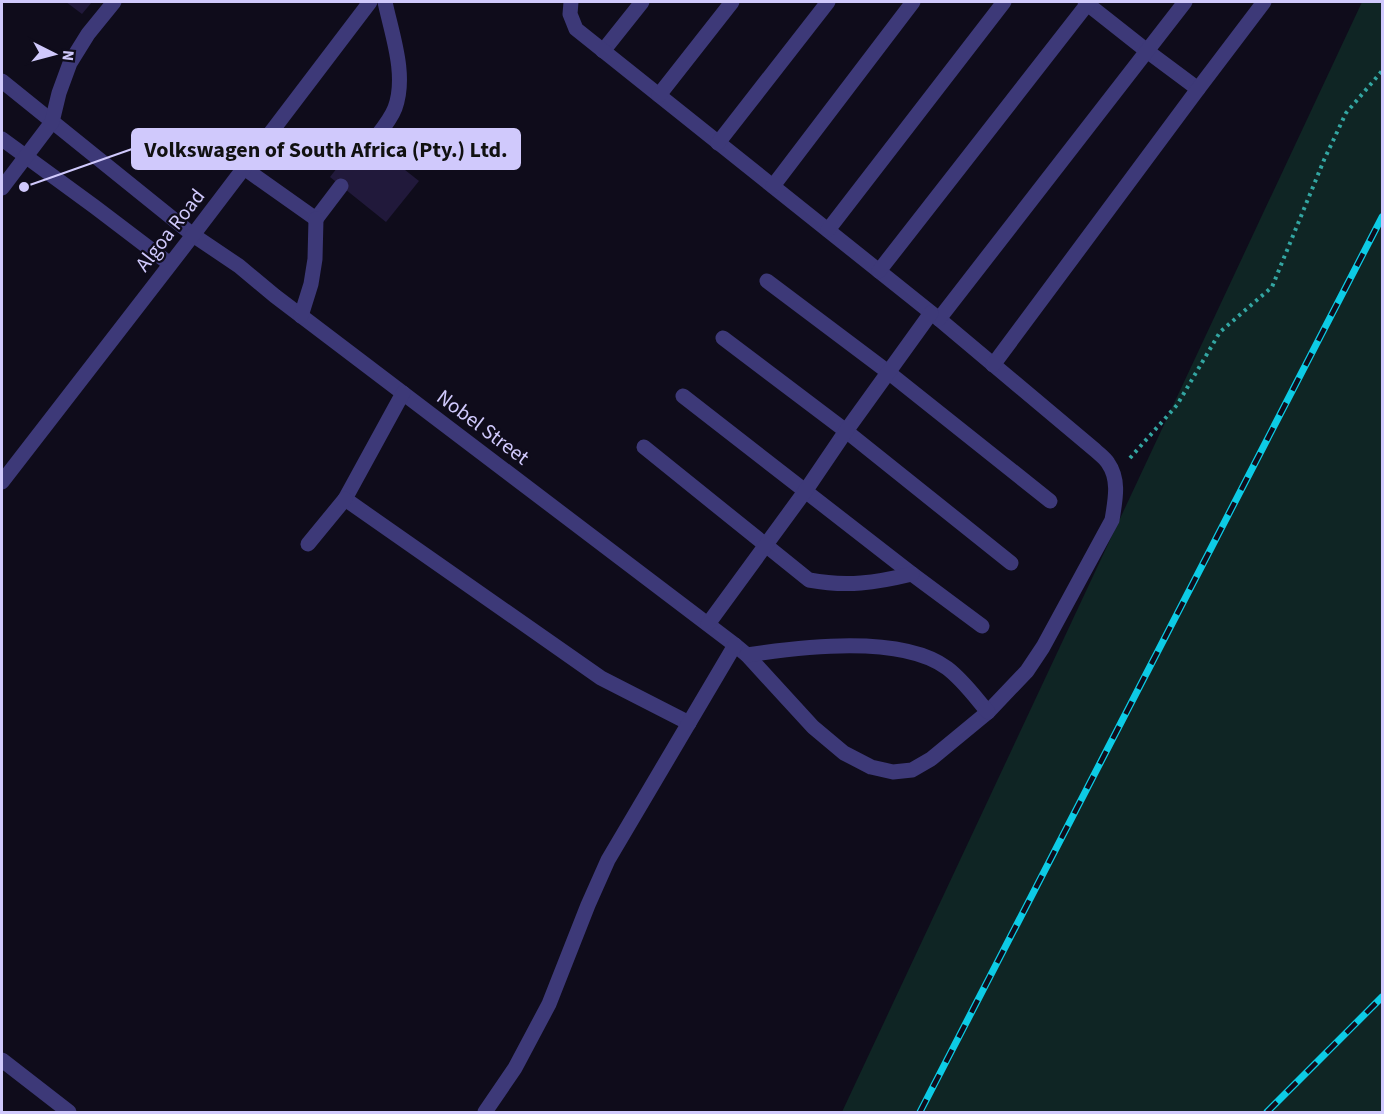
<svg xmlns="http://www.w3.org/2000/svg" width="1384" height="1114" font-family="'Source Sans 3',sans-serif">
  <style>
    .green { fill: #0f2524 }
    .building { fill: #21193b }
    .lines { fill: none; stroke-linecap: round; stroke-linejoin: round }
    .path { stroke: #33a6a2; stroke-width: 4; stroke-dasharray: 3 4.5; stroke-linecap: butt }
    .service { stroke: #3d3978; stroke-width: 15 }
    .tertiary { stroke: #3d3978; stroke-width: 15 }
    .rail-casing { stroke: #0dcbe5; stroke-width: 7 }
    .rail { stroke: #0f0c1b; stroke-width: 4.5; stroke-dasharray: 14; stroke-linecap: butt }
    .labels { text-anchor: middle; stroke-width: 4.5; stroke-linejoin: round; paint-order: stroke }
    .street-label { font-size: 21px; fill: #d0c9fc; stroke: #0f0c1b }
    .leader { fill: none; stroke: #d0c9fc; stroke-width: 2 }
    .callout-dot { fill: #d0c9fc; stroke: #0f0c1b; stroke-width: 2 }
    .callout { fill: #d0c9fc; stroke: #d0c9fc; stroke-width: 2 }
    .callout-label { font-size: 22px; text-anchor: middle; font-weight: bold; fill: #111 }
  </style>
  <rect width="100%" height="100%" fill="#0f0c1b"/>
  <path class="green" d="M1362,2h20v1110h-540z"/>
  <g class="building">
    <path d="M66,2h26l-10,12z"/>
    <path d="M362,136l57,45 -33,41 -56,-45z"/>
  </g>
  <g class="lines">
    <path class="path" d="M1130,458l47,-53 43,-73 52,-45 52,-127 22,-47 36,-42"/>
    <g class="service">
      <path d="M1085,2l62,49 51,38"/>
      <path d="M603,51l39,-49"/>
      <path d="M2,81l191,154 46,31 36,30 460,349 12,10 66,72 31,26 27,14 22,5 19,-2 19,-11 57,-47 39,-41 16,-24 69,-127c3,-19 8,-40 -4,-57 -3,-5 -9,-9 -13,-13l-156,-131 -363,-290 -6,-15 1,-12"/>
      <path d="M659,95l73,-93"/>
      <path d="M2,139l93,68 75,57"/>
      <path d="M718,143l110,-141"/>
      <path d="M371,144c8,-11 19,-23 24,-36 12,-33 -3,-73 -10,-106"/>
      <path d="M244,168l72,51 25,-33"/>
      <path d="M773,186l140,-184"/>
      <path d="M2,188l50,-66 7,-29 11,-30 18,-29 26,-32"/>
      <path d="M828,230l176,-228"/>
      <path d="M879,271l210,-269"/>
      <path d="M767,281l121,91 162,129"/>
      <path d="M301,316l10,-32 4,-25 1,-40"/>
      <path d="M939,319l246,-317"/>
      <path d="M723,338l123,93 165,132"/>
      <path d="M993,365l205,-276 66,-87"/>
      <path d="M403,393l-58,106 256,179 88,45"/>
      <path d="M683,396l229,178 70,52"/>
      <path d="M644,447l165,133c38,7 66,3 103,-6"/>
      <path d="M308,544l37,-45"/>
      <path d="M708,624l98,-134 40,-59 85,-118"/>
      <path d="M747,655c53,-8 154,-21 200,13 16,12 28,29 41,44"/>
      <path d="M2,1060l67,52"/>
      <path d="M485,1112l30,-44 34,-64 39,-99 20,-45 127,-215"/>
    </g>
    <path class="tertiary" d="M2,482l191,-247 177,-233"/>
    <g class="rail-casing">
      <g id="rail">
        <path d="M920,1112l462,-895"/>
        <path d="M1267,1112l115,-115"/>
      </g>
    </g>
    <use href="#rail" class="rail"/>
  </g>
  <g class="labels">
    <g class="street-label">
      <text transform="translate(170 230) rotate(-52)" y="7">Algoa Road</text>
      <text transform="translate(483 427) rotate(37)" y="7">Nobel Street</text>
    </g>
  </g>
  <path class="leader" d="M24 187L132 149"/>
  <circle class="callout-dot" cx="24" cy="187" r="6"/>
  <rect class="callout" x="132" y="129" width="388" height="40" rx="6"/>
  <g class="callout-label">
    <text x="326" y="157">Volkswagen of South Africa (Pty.) Ltd.</text>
  </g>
  <rect width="1384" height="1114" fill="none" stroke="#d0c9fc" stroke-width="6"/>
  <g transform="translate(54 54) rotate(96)" stroke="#0f0c1b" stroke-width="4.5" paint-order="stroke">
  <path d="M0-4.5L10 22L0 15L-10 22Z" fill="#d0c9fc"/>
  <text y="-9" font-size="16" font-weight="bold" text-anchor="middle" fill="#d0c9fc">N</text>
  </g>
</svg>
